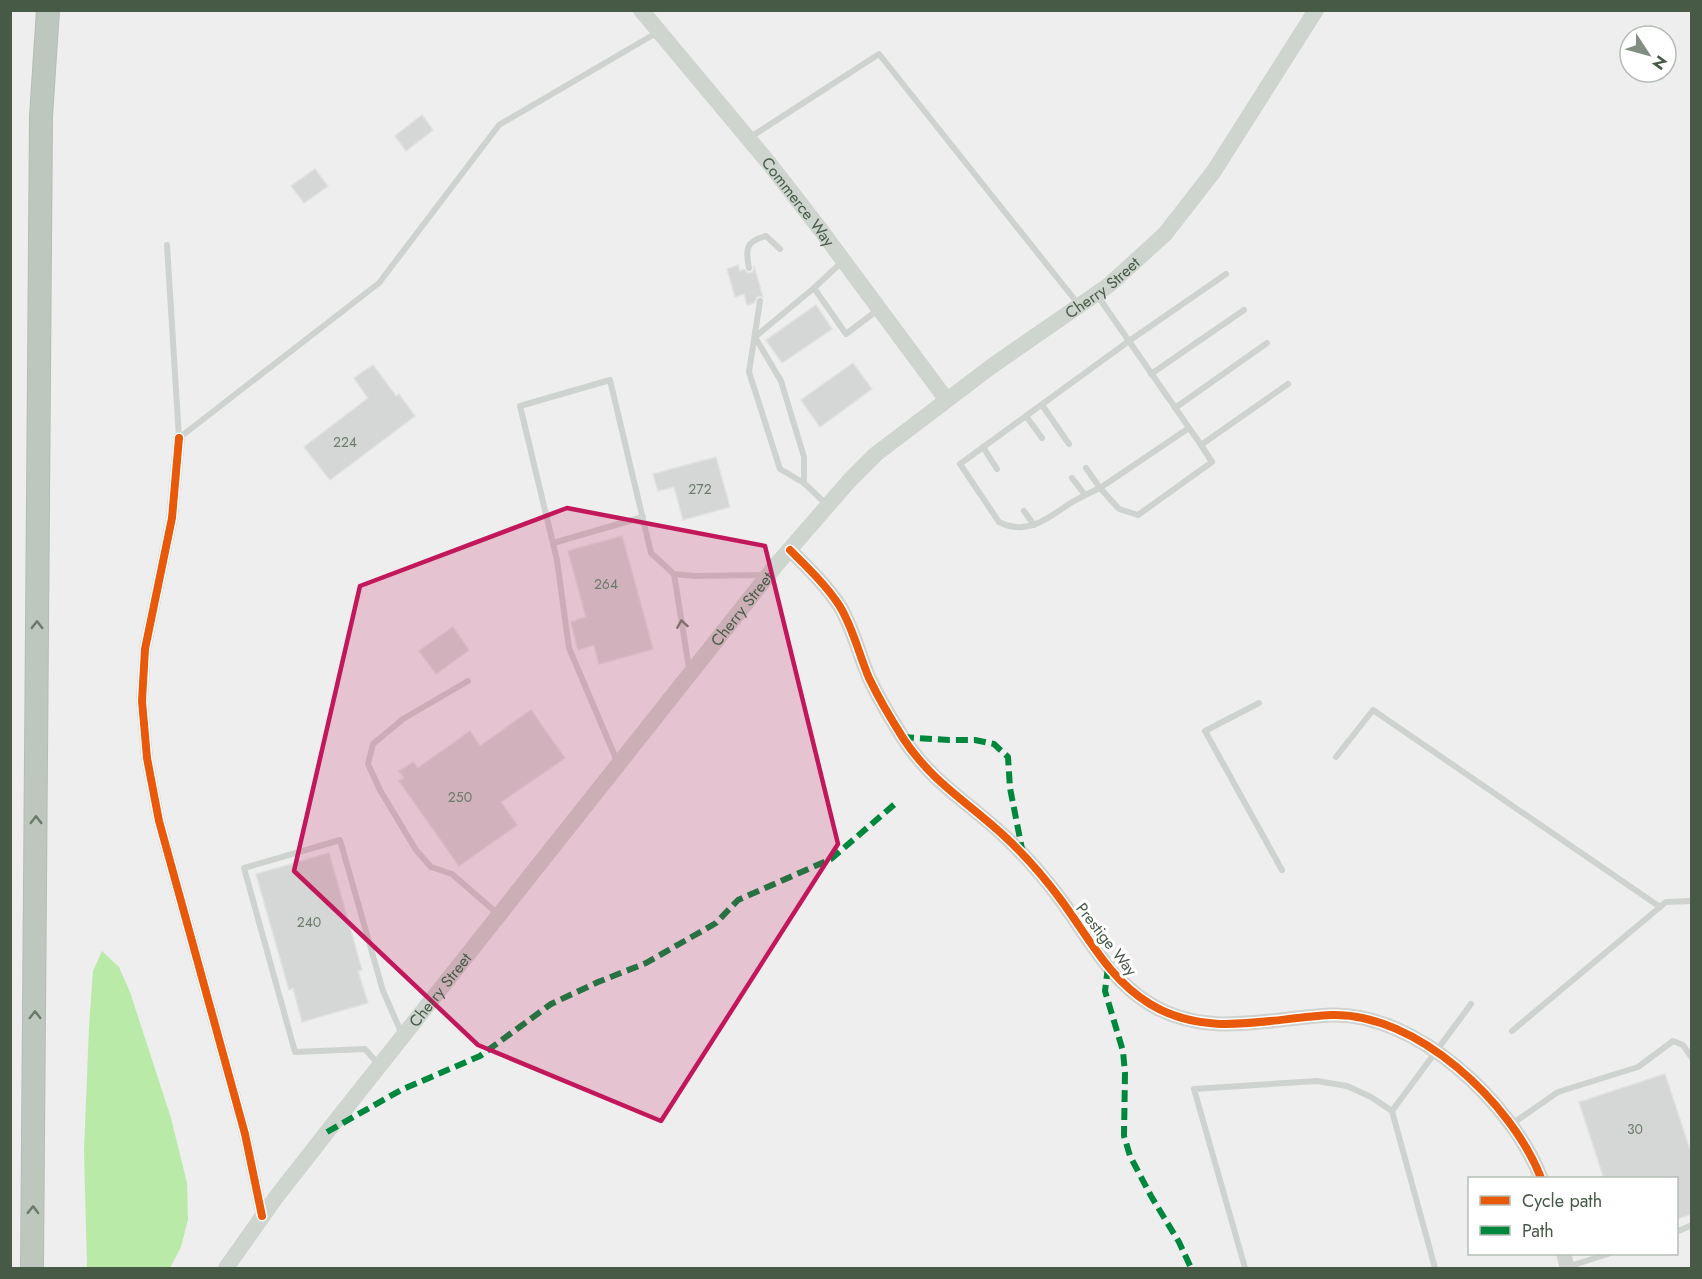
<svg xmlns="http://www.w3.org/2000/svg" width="1702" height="1279" font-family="Jost,sans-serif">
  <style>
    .water { fill: #baeaa8 }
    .building { fill: #d4d7d5; stroke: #e0e1e0; stroke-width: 1.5 }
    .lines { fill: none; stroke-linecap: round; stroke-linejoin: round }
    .motorway-casing { stroke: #b3bdb4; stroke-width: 24 }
    .service { stroke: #cfd3cf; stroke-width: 6 }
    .minor { stroke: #cfd3cf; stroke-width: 12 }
    .tertiary { stroke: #cfd3cf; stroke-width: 15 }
    .secondary { stroke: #ced4ce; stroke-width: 16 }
    .motorway { stroke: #bec7be; stroke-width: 22 }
    .quiet { stroke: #00873e; stroke-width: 6; stroke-dasharray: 12 6; stroke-linecap: butt }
    .cycleway-casing { stroke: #fff; stroke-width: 11 }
    .cycleway { stroke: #e8590c; stroke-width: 8 }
    .oneway { stroke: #768476 }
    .oneway2 { stroke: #6a7b6a }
    .marked { fill: #c2185b; fill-opacity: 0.2; stroke: #c2185b; stroke-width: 4.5; stroke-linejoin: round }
    .labels { text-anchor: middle; stroke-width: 6; stroke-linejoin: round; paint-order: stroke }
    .number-label { font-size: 14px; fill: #6c7b6c }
    .street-label { font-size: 16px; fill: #465a46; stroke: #fff }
  </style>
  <rect width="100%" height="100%" fill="#eeeeef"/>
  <path class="water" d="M102,951l17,16 11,25 41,126 16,65 1,36 -7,28 -11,21h-83l-3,-117 5,-125 4,-55z"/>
  <g class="building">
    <path d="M422,115l11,15 -27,21 -11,-15z"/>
    <path d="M315,169l13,17 -24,17 -13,-17z"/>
    <path d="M738,265l2,6 4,-2 4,4 5,-1 1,-6 9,31 -5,-1 -4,7 -7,2 -3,-11 -9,3 -8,-28z"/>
    <path d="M816,305l16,24 -50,34 -16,-23z"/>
    <path d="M853,363l19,26 -52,38 -19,-27z"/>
    <path d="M373,365l23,31 3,-2 16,22 -85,64 -26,-33 64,-49 -14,-20z"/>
    <path d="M716,457l14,50 -47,13 -9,-33 -16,4 -5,-17z"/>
    <path d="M622,536l31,113 -54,15 -5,-19 -16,5 -7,-28 15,-5 -18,-66z"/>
    <path d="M453,627l16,23 -33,24 -17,-23z"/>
    <path d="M531,710l34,48 -64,44 16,23 -58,41 -60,-85 5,-3 -5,-7 14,-9 5,6 52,-37 10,15z"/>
    <path d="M329,853l33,117 -4,1 10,32 -66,19 -9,-34 -4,2 -33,-116z"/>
    <path d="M1665,1074l27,82v58l-15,5v-40h-73l-25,-77z"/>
  </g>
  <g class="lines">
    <g class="motorway-casing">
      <path id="motorway" d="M32,1268l9,-1152 7,-106"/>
    </g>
    <g class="service">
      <path d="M749,138l130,-84 200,251"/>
      <path d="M167,245l12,193"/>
      <path d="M843,261l-29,27 32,46 33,-25"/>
      <path d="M749,268c-4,-19 -3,-27 17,-32l14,13"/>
      <path d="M814,288l-59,49 26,44 23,76v26l22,21"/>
      <path d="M1097,295l104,150 11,17 -74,53 -19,-6 -19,-21 89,-60"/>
      <path d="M760,301l-11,71 31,97 24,14"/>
      <path d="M1151,374l93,-64"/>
      <path d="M1042,405l27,39"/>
      <path d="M1175,408l92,-65"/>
      <path d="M1026,416l16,22"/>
      <path d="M179,438l200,-155 120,-158 159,-93"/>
      <path d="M1201,445l87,-61"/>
      <path d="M983,447l14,22"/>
      <path d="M1086,468l14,20c-11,5 -21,10 -31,16 -22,15 -42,32 -70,18l-39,-58 169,-123 97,-67"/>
      <path d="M1072,478l13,17"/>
      <path d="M1024,511l10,14"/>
      <path d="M553,543l90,-26"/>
      <path d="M674,574l15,94"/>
      <path d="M468,681l-65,38 -30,25 -5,20 12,26 36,60 15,17 21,7 46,40"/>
      <path d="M1259,703l-54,28 77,139"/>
      <path d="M1336,757l37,-47 287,197"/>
      <path d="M617,761l-48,-113 -12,-88 -37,-154 90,-26 41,173 23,21 21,2 69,-1"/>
      <path d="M1512,1031l154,-129 26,-1"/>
      <path d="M379,1065l-14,-16 -70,3 -51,-184 96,-28 43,151 19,43"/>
      <path d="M1392,1111l79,-107"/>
      <path d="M1512,1124l46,-32 80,-25 35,-26 10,4 9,13"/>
      <path d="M1676,1232l16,-7"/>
      <path d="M1567,1267l41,-13"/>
      <path d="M1245,1268l-51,-179 123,-8 30,5 24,11 21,14 43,157"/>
    </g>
    <path class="minor" d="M179,438l-7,80 -27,131 -3,52 5,57 12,63 86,313 17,82"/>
    <g class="tertiary">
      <path d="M790,550c18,18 35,34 49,55 14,22 20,50 30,73 10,21 22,41 34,60 27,42 63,63 98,95 22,20 43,44 60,67 28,38 48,79 89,104 57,35 119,14 181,11 85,-3 181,88 210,163"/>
      <path d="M1564,1254l3,14"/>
    </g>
    <g class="secondary">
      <path id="s1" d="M641,10l127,152 52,67 126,170"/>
      <path id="s2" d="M226,1268l51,-72 50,-64 450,-568 72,-83 27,-27 116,-88 117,-81 56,-51 49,-63 102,-161"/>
    </g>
    <use href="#motorway" class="motorway"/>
    <g class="quiet">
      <path d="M902,737l47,3h26l19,4 14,13 2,31 13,66"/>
      <path d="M1108,967l-3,24 18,60 2,22 -1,63 6,20 21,40 28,46 12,26"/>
      <path d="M327,1132l74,-42 79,-34 71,-52 47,-22 48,-19 70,-40 22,-23 93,-41 65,-56"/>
    </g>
    <g class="cycleway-casing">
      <g id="cycleway">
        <path d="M179,438l-7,80 -27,131 -3,52 5,57 12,63 86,313 17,82"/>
        <path d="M790,550c18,18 35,34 49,55 14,22 20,50 30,73 10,21 22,41 34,60 27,42 63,63 98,95 22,20 43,44 60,67 28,38 48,79 89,104 57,35 119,14 181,11 85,-3 181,88 210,163"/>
      </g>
    </g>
    <use href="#cycleway" class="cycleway"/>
  </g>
  <defs><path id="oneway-chevron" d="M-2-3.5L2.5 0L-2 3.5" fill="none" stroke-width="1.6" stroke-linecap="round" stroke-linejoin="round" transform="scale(1.5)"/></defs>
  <use class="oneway" href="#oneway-chevron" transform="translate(682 624) rotate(-99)"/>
  <g class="oneway2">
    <use href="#oneway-chevron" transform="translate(37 625) rotate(-90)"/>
    <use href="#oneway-chevron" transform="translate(36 820) rotate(-90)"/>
    <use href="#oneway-chevron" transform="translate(35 1015) rotate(-90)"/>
    <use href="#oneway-chevron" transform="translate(33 1210) rotate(-89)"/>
  </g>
  <path class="marked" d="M567,508l198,38 73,298 -177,277 -183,-76 -184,-174 66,-285z"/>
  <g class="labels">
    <g class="number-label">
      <text x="345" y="447">224</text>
      <text x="700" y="494">272</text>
      <text x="606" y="589">264</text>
      <text x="460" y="802">250</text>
      <text x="309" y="927">240</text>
      <text x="1635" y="1134">30</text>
    </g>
    <g class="street-label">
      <text dy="6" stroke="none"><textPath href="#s1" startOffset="248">Commerce Way</textPath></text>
      <text dy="6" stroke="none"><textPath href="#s2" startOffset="1323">Cherry Street</textPath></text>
      <text dy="6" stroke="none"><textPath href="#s2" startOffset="837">Cherry Street</textPath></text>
      <text transform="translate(1107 939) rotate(52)" y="6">Prestige Way</text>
      <text dy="6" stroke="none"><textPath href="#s2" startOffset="351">Cherry Street</textPath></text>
    </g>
  </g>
  <rect width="1702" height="1279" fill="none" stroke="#465a46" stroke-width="24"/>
  <rect x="1468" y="1177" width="210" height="78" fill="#ffffff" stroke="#b5bdb5" stroke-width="1.5"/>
  <rect x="1480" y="1196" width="30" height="9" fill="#e8590c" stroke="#b5bdb5" stroke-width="1.5"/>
  <text x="1522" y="1207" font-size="18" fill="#465a46">Cycle path</text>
  <rect x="1480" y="1226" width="30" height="9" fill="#00873e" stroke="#b5bdb5" stroke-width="1.5"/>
  <text x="1522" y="1237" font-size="18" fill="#465a46">Path</text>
  <g transform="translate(1648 54) rotate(126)"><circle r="28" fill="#ffffff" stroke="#b5bdb5" stroke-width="1.5"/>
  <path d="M0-4.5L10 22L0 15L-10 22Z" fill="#818e81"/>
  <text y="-9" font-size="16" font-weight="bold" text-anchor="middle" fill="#465a46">N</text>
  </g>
</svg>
